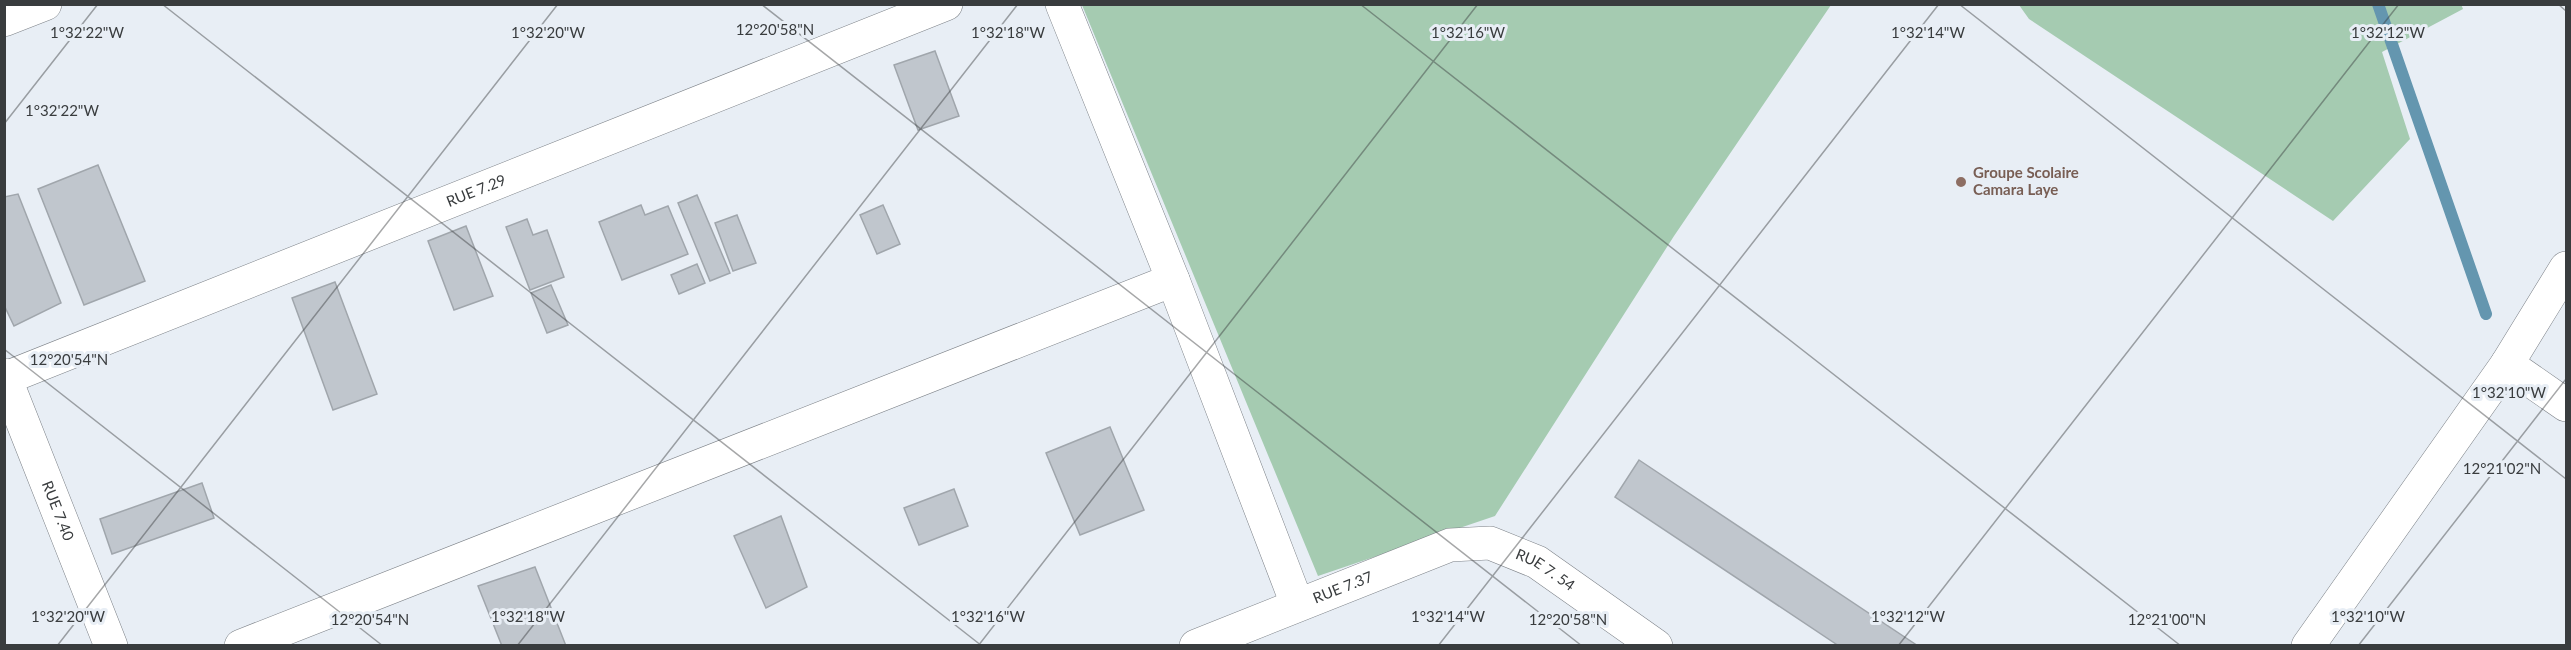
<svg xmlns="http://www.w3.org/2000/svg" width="2571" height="650" font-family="Lato,sans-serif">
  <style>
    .green { fill: #a5cbb1 }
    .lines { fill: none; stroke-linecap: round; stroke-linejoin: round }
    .stream { stroke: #6496af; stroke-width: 12 }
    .building { fill: #c0c6cd; stroke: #a0a6ac; stroke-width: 1.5 }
    .minor-casing { stroke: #7d8288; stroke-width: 34 }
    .minor { stroke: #fff; stroke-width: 33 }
    .ticks { fill: none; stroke: #393c3e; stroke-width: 1.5; stroke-opacity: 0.45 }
    .education-dot { fill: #8d6e63; stroke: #e8eef5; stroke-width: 2 }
    .labels { text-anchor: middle; stroke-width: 6; stroke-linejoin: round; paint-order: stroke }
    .education-label { font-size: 15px; font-weight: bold; fill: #785e54; stroke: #e8eef5; text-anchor: start }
    .street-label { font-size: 15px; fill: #393c3e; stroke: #e8eef5 }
    .ticks-label { font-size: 15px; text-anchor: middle; fill: #393c3e; stroke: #e8eef5; stroke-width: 6; stroke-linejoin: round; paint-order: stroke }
  </style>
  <rect width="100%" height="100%" fill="#e8eef5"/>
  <g class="green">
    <path d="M2461,4l2,5 -81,43 28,87 -77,82 -304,-202 -10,-14z"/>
    <path d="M1082,5h749l-157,231 -179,280 -177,60z"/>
  </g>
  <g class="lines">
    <path class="stream" d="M2378,4l108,310"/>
  </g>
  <g class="building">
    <path d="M935,51l24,65 -41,14 -24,-65z"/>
    <path d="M98,165l47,116 -61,24 -46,-116z"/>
    <path d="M18,194l43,109 -47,23 -10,-21v-108z"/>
    <path d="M697,195l33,78 -20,8 -32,-78z"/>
    <path d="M641,205l4,10 23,-9 20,48 -66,26 -23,-58z"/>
    <path d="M883,205l17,39 -23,10 -17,-39z"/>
    <path d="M737,215l19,48 -23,8 -18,-48z"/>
    <path d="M527,219l6,16 14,-5 17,47 -34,13 -24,-63z"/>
    <path d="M466,226l27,70 -39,14 -26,-69z"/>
    <path d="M697,264l8,19 -26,11 -8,-19z"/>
    <path d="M335,282l42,112 -44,16 -41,-112z"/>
    <path d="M551,285l17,40 -21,8 -16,-40z"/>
    <path d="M1110,427l34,83 -64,25 -34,-82z"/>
    <path d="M1639,460l279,186h-79l-224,-149z"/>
    <path d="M202,483l12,35 -102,36 -12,-35z"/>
    <path d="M954,489l14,37 -49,19 -15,-37z"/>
    <path d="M781,516l26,71 -41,21 -32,-72z"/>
    <path d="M535,567l31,79h-64l-24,-60z"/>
  </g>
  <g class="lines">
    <g class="minor-casing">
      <g id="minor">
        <path d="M1062,4l111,276 124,324"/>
        <path d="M4,20l41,-16"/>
        <path d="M2507,364l59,41"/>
        <path id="s1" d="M4,375l107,271"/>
        <path id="s2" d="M6,378l940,-374"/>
        <path d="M241,646l932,-366"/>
        <path id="s3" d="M1196,646l254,-101 40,-2 47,19 119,84"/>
        <path d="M2308,646l199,-282 59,-96"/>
      </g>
    </g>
    <use href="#minor" class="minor"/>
  </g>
  <path class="ticks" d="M162,4l820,642M761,4l821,642M1360,4l821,642M1959,4l607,475M2558,4l8,7M4,124l94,-120M4,349l379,297M57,646l501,-642M517,646l501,-642M978,646l500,-642M1438,646l501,-642M1898,646l501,-642M2358,646l208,-267"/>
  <circle class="education-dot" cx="1961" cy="182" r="6"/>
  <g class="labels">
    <g class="education-label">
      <text x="1973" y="178">Groupe Scolaire<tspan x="1973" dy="17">Camara Laye</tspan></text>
    </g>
    <g class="street-label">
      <text dy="5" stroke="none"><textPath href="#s2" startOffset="506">RUE 7.29</textPath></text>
      <text dy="5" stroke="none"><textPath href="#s1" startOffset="146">RUE 7.40</textPath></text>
      <text dy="5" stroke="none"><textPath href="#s3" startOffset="375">RUE 7. 54</textPath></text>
      <text dy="5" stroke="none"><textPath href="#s3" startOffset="158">RUE 7.37</textPath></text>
    </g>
  </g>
  <g class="ticks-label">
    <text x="775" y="35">12°20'58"N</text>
    <text x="87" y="38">1°32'22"W</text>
    <text x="1008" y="38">1°32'18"W</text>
    <text x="1468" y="38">1°32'16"W</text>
    <text x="1928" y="38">1°32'14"W</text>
    <text x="548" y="38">1°32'20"W</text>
    <text x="2388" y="38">1°32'12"W</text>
    <text x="62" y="116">1°32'22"W</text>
    <text x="69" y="365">12°20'54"N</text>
    <text x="2509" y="398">1°32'10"W</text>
    <text x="2502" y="474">12°21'02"N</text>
    <text x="68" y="622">1°32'20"W</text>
    <text x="528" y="622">1°32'18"W</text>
    <text x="988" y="622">1°32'16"W</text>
    <text x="1448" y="622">1°32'14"W</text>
    <text x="1908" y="622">1°32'12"W</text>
    <text x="2368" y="622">1°32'10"W</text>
    <text x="370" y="625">12°20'54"N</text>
    <text x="1568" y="625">12°20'58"N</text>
    <text x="2167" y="625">12°21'00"N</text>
  </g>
  <rect width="2571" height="650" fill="none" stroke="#393c3e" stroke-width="12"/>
</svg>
